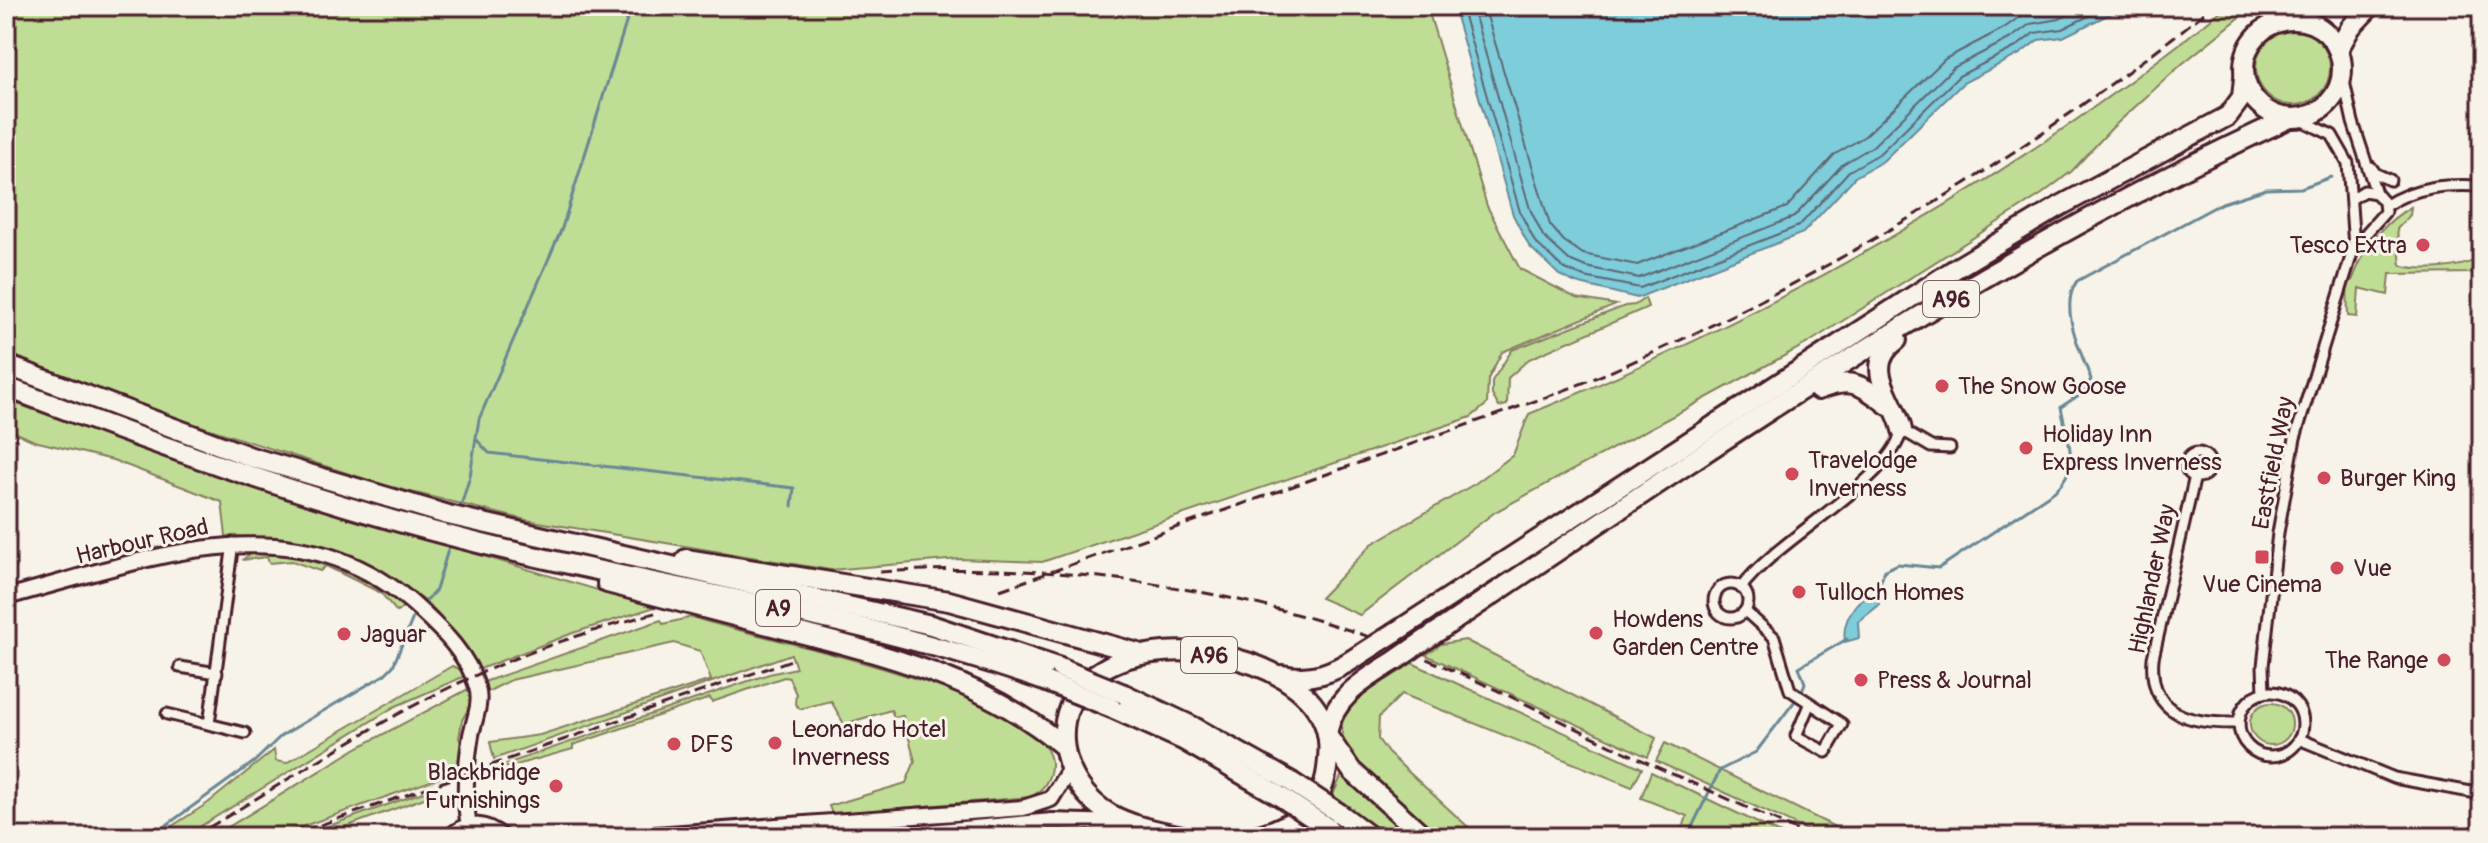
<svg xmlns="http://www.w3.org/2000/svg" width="2488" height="843" font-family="Pangolin,sans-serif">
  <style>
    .green { fill: #c0dd95; stroke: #857e60; stroke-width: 2 }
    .water { fill: #7ecddb; stroke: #698795; stroke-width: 2 }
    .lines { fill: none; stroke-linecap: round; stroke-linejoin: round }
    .shore { stroke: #5f6571; stroke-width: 2 }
    .stream { stroke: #698795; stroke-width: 3 }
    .street-casing { stroke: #4a1f2b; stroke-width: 15 }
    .secondary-casing { stroke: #4a1f2b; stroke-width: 20 }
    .highway-casing { stroke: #4a1f2b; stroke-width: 24 }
    .street { stroke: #f7f3e8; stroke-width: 9 }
    .secondary { stroke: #f7f3e8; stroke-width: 14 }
    .highway { stroke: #f7f3e8; stroke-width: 18 }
    .rail { stroke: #4a1f2b; stroke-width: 3; stroke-dasharray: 12 6; stroke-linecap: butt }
    .highway-bridge-casing { stroke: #4a1f2b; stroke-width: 24; stroke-linecap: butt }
    .highway-bridge { stroke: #f7f3e8; stroke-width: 18 }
    .poi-dot { fill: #d1495b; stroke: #f7f3e8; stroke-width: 3 }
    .labels { text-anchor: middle; stroke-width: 6; stroke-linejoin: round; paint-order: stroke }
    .shield { fill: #f7f3e8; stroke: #7e5f64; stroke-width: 2 }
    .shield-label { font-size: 22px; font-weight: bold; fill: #4a1f2b }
    .poi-label { font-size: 24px; fill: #4a1f2b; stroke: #f7f3e8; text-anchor: start }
    .street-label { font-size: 24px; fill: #4a1f2b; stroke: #f7f3e8 }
  </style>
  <rect width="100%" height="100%" fill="#f7f3e8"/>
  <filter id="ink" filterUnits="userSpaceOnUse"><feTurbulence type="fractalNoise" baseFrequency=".0125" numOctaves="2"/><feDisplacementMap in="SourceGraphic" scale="16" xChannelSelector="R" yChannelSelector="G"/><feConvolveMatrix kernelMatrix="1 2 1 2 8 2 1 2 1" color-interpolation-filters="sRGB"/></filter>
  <g filter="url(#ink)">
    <g class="green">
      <path d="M6,6h1421l60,200 33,63 56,29 40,7 -114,47 -14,27 -1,25 -16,13 -429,145 -82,-3 -130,11 -304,-50 -139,-34 -264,-85 -117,-49z"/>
      <path d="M2227,6h27l-72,58 -70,64 -40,43 -30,23 -234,149 -313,169 -135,103 -40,-17 52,-54 104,-61 37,-28 16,-41c251,-103 488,-236 698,-408z"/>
      <circle cx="2293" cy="68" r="37"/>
      <path d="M2411,207l-1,8 -13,14 4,36c16,7 70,4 81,-11v11l-6,8 -86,1 -2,21 -29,-7 -2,29 -9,-1 -1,-32 5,-3c11,-30 30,-58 59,-74z"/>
      <path d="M1645,298l3,9 -119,52 -21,19 -1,27 -8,2 -7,-12v-14l20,-31 113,-44 10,-1z"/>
      <path d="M6,400l251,89 398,118 -82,26 -93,36c-20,-23 -35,-51 -59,-71 -56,-46 -124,-61 -195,-62l-4,-34 -109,-42 -79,-19 -28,-13z"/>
      <path d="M255,551c56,6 102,21 149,55l-7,6 -16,-19 -55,-27 -6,5 -28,-10 -23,2 -2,-6 -25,3z"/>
      <path d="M692,617c60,21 353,75 359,145 1,15 -8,29 -20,35l-199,17 -3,-8 77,-23 9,-22 -12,-45 -9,1 -3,-7 -47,14 -13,-23 -31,8 -5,-5 1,-10 -7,-16 -5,-1 -72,25 -2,-4 -137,47v4l-75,21 5,-5 266,-91 27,-6 -5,-14 -297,105 -4,-17 50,-7 171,-55 -11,-29 -26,-8 -163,37 -24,12 -3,-10 177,-62 2,4z"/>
      <path d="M1465,640l191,98 -8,19 -222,-102 15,-11z"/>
      <path d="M1412,663l230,105 -10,19 -230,-93 -23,23 -1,22 10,14 91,84h-42c-23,-21 -120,-90 -90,-126 15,-19 45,-33 65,-48z"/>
      <path d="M452,666l10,4 3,6 -71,31 -211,130h-28l53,-34 66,-53 2,11 10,2z"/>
      <path d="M468,689h3v15l-9,16 -3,18 3,7 -6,27 -183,65h-61l145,-89z"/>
      <circle cx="2271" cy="724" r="21"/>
      <path d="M1665,743l170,84 -5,10h-8l-166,-76z"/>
      <path d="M1344,770l73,67h-28l-57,-40z"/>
      <path d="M1651,772l136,65h-107l7,-21 -46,-18z"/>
      <path d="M423,792l4,5 -109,40h-20z"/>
    </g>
    <g class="water">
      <path d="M1453,6h673l-63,31 -25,3 -18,14 -57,29 -80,78 -28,16 -52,56 -166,65 -61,-15 -17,-8 -30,-29 -16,-31z"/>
      <path d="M1877,592l2,13 -21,17 1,16 -14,4c-4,-20 11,-46 32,-50z"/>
    </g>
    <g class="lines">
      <g class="shore">
        <path d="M1461,6l59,206 15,30 28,26 21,9 56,11 159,-62 50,-55 30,-17 80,-78 57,-29 18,-14 28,-4 47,-23"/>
        <path d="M1472,6l58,203 13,27 26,24 17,7 53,11 155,-61 49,-53 30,-18 80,-78 58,-30 19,-14 29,-5 30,-13"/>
        <path d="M1484,6l66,219 14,16 19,13 54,11 150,-58 47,-52 31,-19 80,-77 59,-31 21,-15 35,-7"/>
      </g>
      <g class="stream">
        <path d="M476,439l13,14 305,35 -2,18"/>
        <path d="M460,509l10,-33 9,-57 83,-191 69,-221"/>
        <path d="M1876,594l9,-24 13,-6 41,4 116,-77c27,-26 12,-50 6,-84l24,-16 6,-12c-10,-27 -33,-72 -14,-98l145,-78 44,-14 35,-1 30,-11"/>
        <path d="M423,604l13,-14 14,-47"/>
        <path d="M150,837l104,-75 27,-26 103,-61 9,-9 22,-53"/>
        <path d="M1687,837l33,-67 36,-18 45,-59 4,-10 -6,-16 48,-28"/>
      </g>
      <g class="street-casing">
        <g id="street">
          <path d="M2342,72l11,50 23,71"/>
          <path d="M2371,167l5,7 14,6"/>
          <path d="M2353,198l11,-7 12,2 8,9 1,10 -31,35"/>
          <path d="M2385,206c31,-20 61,-22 97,-20"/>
          <circle cx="2198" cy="465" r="12"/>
          <path d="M2195,476l-42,182c-5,59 40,66 86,65"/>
          <circle cx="1731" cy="601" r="17"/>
          <path d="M1741,588c35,-49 149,-106 161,-158l29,17 19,1"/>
          <path d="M1745,611l29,26 16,53 52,34 -16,28 -30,-16 13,-31"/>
          <path d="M180,667l37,6"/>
          <circle cx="2271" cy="724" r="32"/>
          <path d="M2264,693l-1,-27 15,-133 17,-95 59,-191 -6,-84 -16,-28 -35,-17"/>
          <path d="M167,714l78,19"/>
          <path d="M209,724l24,-181"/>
          <path d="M2299,739l95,39 88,16"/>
        </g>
      </g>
      <g class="secondary-casing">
        <g id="secondary">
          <path d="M6,597c140,-36 291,-102 414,13 23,21 49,47 57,77 5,16 -3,33 -6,48 -5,30 -8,61 -2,90"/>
          <path d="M450,837c17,-16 35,-15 52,0"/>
          <path d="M629,837l394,-29 28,-9 18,-29"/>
          <path d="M872,837l180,-16 69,2"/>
        </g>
      </g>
      <g class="highway-casing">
        <g id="highway">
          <path d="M2286,19l27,-13"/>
          <circle cx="2293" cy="69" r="49"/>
          <path d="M2338,50l13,-23 20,-21"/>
          <path d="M1897,340c-38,28 -1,59 5,90"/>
          <path d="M6,365l245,92 197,58 483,110 129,43"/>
          <path d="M6,387c163,63 331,123 501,163 181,43 365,69 540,132"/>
          <path d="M1818,390c35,-14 43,-5 70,15"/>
          <path d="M686,559l263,42 189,52"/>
          <path d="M607,583c59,15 118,31 177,46 99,25 200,50 279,117"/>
          <path d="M1394,633l564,-366 102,-61 168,-90 14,-19 2,-19"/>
          <path d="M1412,649c283,-190 567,-390 878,-531"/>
          <path d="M1282,675c30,6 51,-2 76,-19"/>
          <path d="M1124,694l70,33 96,54"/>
          <path d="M1112,708l71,32 95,55"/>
          <path d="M1327,733c8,-38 38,-53 69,-73"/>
          <path d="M1329,738l23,33 73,66"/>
          <path d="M1339,813l32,24"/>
          <path d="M1186,837c-25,-6 -53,-10 -76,-23 -51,-29 -66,-105 -13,-141 58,-42 196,-21 226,48 7,16 6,32 4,48 -5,42 -38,58 -75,68"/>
        </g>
      </g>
      <use href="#street" class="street"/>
      <use href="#secondary" class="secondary"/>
      <use href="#highway" class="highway"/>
      <g class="rail">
        <path d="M880,572c161,-10 325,10 478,61 103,35 200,88 299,134 51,23 103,46 154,70"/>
        <path d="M1000,590c132,-47 265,-94 398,-141 74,-27 151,-50 223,-82 213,-93 411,-216 592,-361"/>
        <path d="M193,837c98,-58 192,-123 297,-168 54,-24 111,-41 168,-57"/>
        <path d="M286,837l508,-178"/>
      </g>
      <g class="highway-bridge-casing">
        <g id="highway-bridge">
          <path d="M1358,656l36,-23"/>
          <path d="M1396,660l16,-11"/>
          <path d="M1060,668l64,26"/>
          <path d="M1047,682l65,26"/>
          <path d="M1290,781l49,32"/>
          <path d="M1278,795l50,33"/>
        </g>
      </g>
      <use href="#highway-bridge" class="highway-bridge"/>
    </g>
  </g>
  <g class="poi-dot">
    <circle cx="2423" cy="245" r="8"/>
    <circle cx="1942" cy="386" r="8"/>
    <circle cx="2026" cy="448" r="8"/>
    <circle cx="1792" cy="474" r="8"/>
    <circle cx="2324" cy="478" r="8"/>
    <rect x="2254" y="549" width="16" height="16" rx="4"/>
    <circle cx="2337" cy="568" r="8"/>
    <circle cx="1799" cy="592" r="8"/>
    <circle cx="1596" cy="633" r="8"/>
    <circle cx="344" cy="634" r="8"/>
    <circle cx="2444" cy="660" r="8"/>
    <circle cx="1861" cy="680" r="8"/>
    <circle cx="775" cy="743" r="8"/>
    <circle cx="674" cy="744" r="8"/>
    <circle cx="556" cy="786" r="8"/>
  </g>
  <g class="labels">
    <g class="shield">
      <rect x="1923" y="281" width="56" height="36" rx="6"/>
      <rect x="756" y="590" width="44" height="36" rx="6"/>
      <rect x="1181" y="637" width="56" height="36" rx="6"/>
    </g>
    <g class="shield-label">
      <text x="1951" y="307">A96</text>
      <text x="778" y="616">A9</text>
      <text x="1209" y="663">A96</text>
    </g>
    <g class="poi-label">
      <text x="2407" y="253" text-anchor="end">Tesco Extra</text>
      <text x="1958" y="394">The Snow Goose</text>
      <text x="2042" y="442">Holiday Inn<tspan x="2042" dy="28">Express Inverness</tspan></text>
      <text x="1808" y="468">Travelodge<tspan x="1808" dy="28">Inverness</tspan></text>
      <text x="2340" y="486">Burger King</text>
      <text x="2353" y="576">Vue</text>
      <text x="2262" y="592" text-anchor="middle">Vue Cinema</text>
      <text x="1815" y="600">Tulloch Homes</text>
      <text x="1612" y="627">Howdens<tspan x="1612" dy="28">Garden Centre</tspan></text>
      <text x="360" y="642">Jaguar</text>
      <text x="2428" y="668" text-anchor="end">The Range</text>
      <text x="1877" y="688">Press &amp; Journal</text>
      <text x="791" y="737">Leonardo Hotel<tspan x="791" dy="28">Inverness</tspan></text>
      <text x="690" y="752">DFS</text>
      <text x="540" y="780" text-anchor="end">Blackbridge<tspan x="540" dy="28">Furnishings</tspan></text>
    </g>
    <g class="street-label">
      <text transform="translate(2273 463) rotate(-79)" y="8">Eastfield Way</text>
      <text transform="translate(142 541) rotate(-13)" y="8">Harbour Road</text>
      <text transform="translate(2152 579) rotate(-78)" y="8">Highlander Way</text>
    </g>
  </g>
  <rect width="2488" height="843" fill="none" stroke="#f7f3e8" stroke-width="32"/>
  <rect x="16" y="16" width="2456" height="811" fill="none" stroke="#4a1f2b" stroke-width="3" filter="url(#ink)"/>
</svg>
